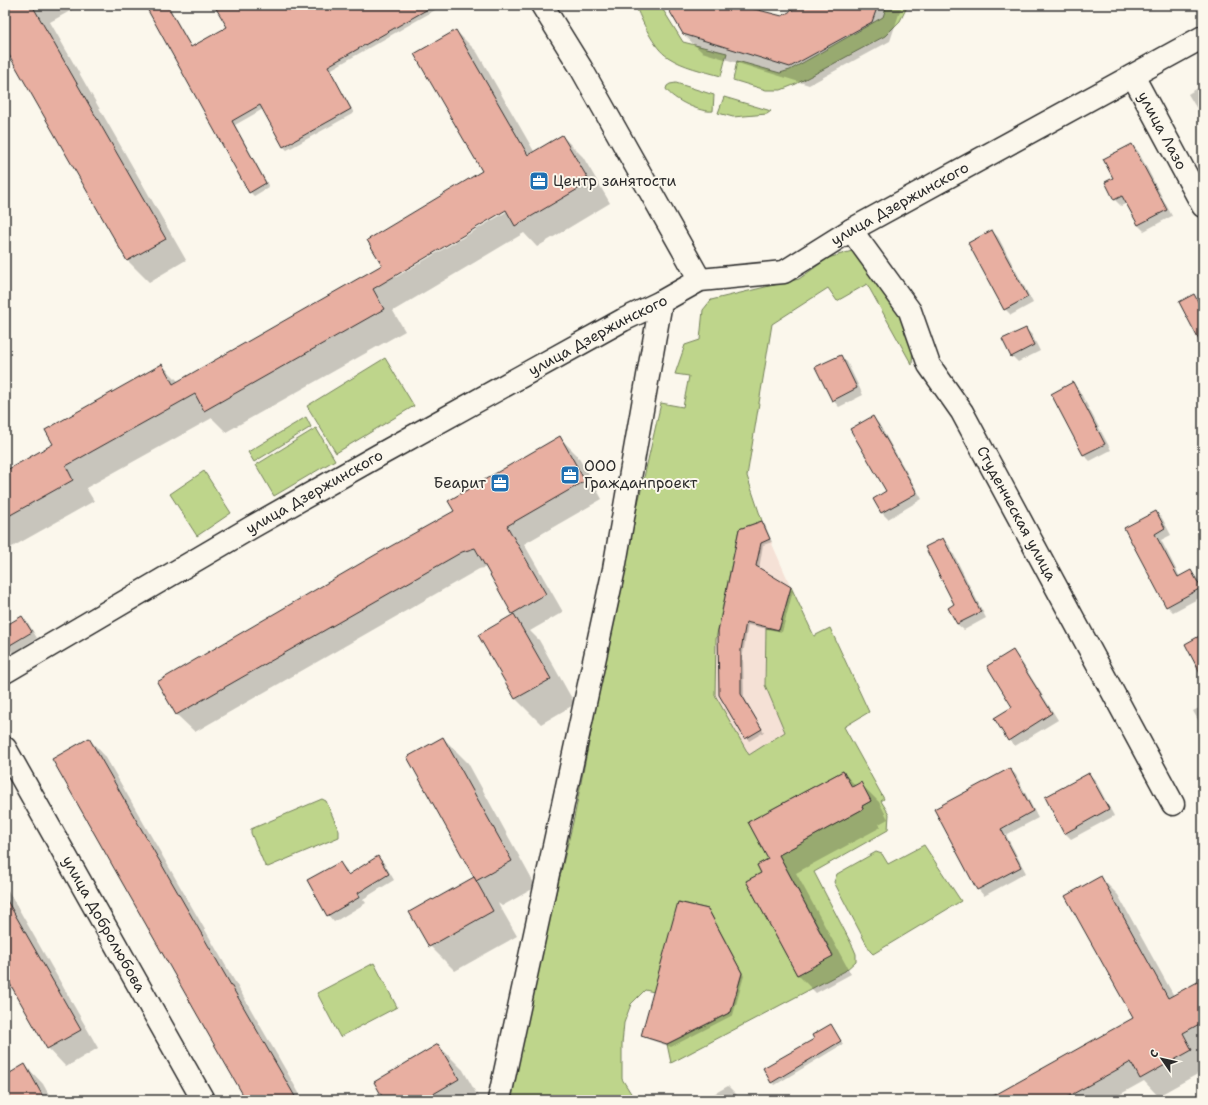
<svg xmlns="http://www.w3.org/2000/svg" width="1208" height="1105" font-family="'Shantell Sans',sans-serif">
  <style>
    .built { fill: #f5e1d6 }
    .green { fill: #bed58b; stroke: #74805b; fill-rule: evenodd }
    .shadow { fill: #0003; fill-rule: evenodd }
    .building { fill: #e8afa1; stroke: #2b2b2b }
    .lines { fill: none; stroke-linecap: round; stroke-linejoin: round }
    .minor-casing { stroke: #2b2b2b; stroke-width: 25 }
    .minor { stroke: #fbf7ec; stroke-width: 22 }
    .labels { text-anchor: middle; stroke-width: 4; stroke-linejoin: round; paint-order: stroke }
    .street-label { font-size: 15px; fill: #2b2b2b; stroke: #fbf7ec }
    .poi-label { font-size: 15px; fill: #2b2b2b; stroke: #fbf7ec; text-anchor: start }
  </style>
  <rect width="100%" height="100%" fill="#fbf7ec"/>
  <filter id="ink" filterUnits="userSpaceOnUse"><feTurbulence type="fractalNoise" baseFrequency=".025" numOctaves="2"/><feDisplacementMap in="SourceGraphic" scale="8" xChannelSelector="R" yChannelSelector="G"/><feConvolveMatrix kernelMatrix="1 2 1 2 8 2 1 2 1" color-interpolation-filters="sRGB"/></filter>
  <g filter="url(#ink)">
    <path class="built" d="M762,521l29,66 -12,43 -13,-2 -1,57 20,47 -36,23 -34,-60 1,-56 23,-110z"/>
    <g class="green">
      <path d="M635,5h25l23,37 44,11 -6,23c-18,-5 -38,-9 -53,-19 -15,-9 -26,-37 -33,-52z"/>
      <path d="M887,5h21l-8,16 -15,15 -89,48 -15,6h-15l-33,-10 4,-19 43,12 10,-3 93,-53z"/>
      <path d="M676,83l38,12 -1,16c-12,2 -40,-11 -47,-22l1,-3 3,-2z"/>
      <path d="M724,97l47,14 -4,3 -34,3 -15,-4z"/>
      <path d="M852,251l18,17 34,46 9,24 -1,27 -45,-81 -30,17 -9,-13 -56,36 -25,152 15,45 -23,8 -23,110 -1,56 34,60 36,-23 -20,-47 1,-57 13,2 12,-43 23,49 16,-8 39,84 -25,15 40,72 -3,2 8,13 -1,16 -74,42 39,75 3,7v7l-11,10 -174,92 -4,-19 64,-32 11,-39 -34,-64 -29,-7 -25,90 -9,-2 -14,14 -7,19 -2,21v35l10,16 -1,5h-125l68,-282 50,-253 37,-162 22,4 6,-31 -14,-2 10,-29 15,-5 3,-30 8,-10 88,-21 29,-21zM843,771l9,16 9,-4 10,18 -9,5 1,3 -84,46 54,100 -36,20 -51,-94 15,-8 -4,-8 11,-6 -20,-37z"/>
      <path d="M385,358l29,48 -78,47 -29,-47z"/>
      <path d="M306,417l5,10 -57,35 -6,-10z"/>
      <path d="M316,428l19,32 -61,36 -18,-31z"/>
      <path d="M204,471l27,42 -34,23 -27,-42z"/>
      <path d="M322,799l4,2 13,30v6l-71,30 -3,-1 -14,-33v-4z"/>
      <path d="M924,845l37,56 -88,53 -3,-3 -36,-69 3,-8 39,-22 6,2 6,10z"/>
      <path d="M374,963l23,44 -57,30 -23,-44z"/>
    </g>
    <g class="shadow">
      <path d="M5,5h76l-31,17 136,238 -37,22 -21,-21 -121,-212 -2,2z"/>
      <path d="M153,5h15l24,43 36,-20 -12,-23h228l-114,65 24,43 -67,37 -3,-3 -21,-38 -28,16 34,62 -15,9 -4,-4 -102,-184z"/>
      <path d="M667,5h68l47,13 21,-13h99l-12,36 -81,44 -107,-33 -19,-18z"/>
      <path d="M456,31l21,21 58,101 27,-17 21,21 27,46 -73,44 -13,-14 -131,78 12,20 -179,101 -14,-14 -126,70 8,13 -89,50v-79l50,-27 107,-80 17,17 204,-117 101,-94zM510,207l1,2 -115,68v-3z"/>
      <path d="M1203,85v34l-15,-25z"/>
      <path d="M1132,145l6,6 34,65 -28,15 -6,-6 -11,-22 -6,3 -6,-6 -9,-17 8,-5z"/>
      <path d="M992,231l6,6 35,66 -22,12 -6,-6z"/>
      <path d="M1194,296l6,6 3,5v38z"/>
      <path d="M1026,329l6,6 8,16 -22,11 -6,-6z"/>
      <path d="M840,356l7,6 16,33 -24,12 -6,-7z"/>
      <path d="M1073,384l6,6 32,60 -21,11 -6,-6 -32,-61z"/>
      <path d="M873,418l6,6 43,75 -34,20 -6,-6 -8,-14 13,-8z"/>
      <path d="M560,438l17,17 25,44 -78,45 39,68 -33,19 9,9 36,64 -34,20 -25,-25 -36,-64 35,-20 -28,-48 -8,2 -284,163 -18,-17 -18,-33 296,-170z"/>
      <path d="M1156,512l6,6 9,17 -10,5 19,37 11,-6 6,7 6,10v8l-30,16 -6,-6 -42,-78z"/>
      <path d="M762,522l3,3 7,17 -9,3 -4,24 34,22 -11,41 -34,-7 -5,29 1,43 20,35 -15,9 -29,-46z"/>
      <path d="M943,539l6,6 37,73 -22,12 -7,-6 -8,-16 6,-3z"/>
      <path d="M21,617l7,6 9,15 -24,15 -8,-10v-16z"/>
      <path d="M1013,652l6,6 39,62 -43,26 -6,-6 5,-33z"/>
      <path d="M1203,706v23l-10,-18z"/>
      <path d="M443,738l25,25 68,124 -34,19 -4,-3 19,33 -62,35 -25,-25 3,-45 41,-23 3,3 -69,-124z"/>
      <path d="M89,739l16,17 198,344h-56z"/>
      <path d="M1010,769l6,6 22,43 -32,17 20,38 -42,23 -6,-7z"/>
      <path d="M843,772l13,14 5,-2 18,18 9,17 -9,5 2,3 -85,46 55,101 -35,19 -18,-18 -51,-93 16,-9 6,-14z"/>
      <path d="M1089,774l6,6 19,36 -43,23 -6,-6z"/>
      <path d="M378,857l6,6 10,17 -31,19 3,4 -32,19 -6,-7 12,-52 6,6 3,6z"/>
      <path d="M1100,877l18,18 56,101 29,-16v69l-3,2 3,6v14l-45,25 -14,-15 -34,19h-122l146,-82z"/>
      <path d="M5,885l93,163 -32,19 -18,-19 -43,-75z"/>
      <path d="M708,910l3,3 33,63 -11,39 -62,32 -26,-9 -3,-3z"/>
      <path d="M831,1025l12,19 -68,41 -3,-3z"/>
      <path d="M438,1045l25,25 17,30h-95z"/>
      <path d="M25,1065l18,19 9,16h-47v-23z"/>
      <path d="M728,1086l14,14h-39z"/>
    </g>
    <g class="building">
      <path d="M5,5h27l134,234 -39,22 -122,-213z"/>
      <path d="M145,5h22l24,42 36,-20 -13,-22h221l-107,61 23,43 -68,38 -23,-42 -28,16 34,62 -17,10z"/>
      <path d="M666,5h73l43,11 19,-11h77l-6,17 -82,45 -107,-33z"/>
      <path d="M456,30l72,125 34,-20 28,47 -75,44 -9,-16 -133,79 11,20 -180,102 -9,-17 -129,72 7,14 -68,38v-47l48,-27 -8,-14 117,-66 11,20 209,-119 -15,-25 115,-69 -68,-117z"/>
      <path d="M1132,144l35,66 -29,15 -16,-29 -8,4 -9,-18 8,-4 -10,-19z"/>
      <path d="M992,230l36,67 -24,13 -36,-67z"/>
      <path d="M1194,294l9,17v37l-24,-46z"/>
      <path d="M1026,328l8,17 -23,12 -9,-18z"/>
      <path d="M841,355l16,33 -25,13 -17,-34z"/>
      <path d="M1073,382l32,62 -22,11 -32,-61z"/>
      <path d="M873,416l44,77 -36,20 -8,-14 13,-8 -36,-62z"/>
      <path d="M560,436l25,45 -78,45 39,68 -34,20 -37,-66 -13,4 -286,163 -19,-33 218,-127 79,-44 -6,-10z"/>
      <path d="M1156,511l9,17 -10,6 23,43 13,-7 10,18 -35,19 -42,-79z"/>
      <path d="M762,521l8,18 -9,4 -5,23 35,21 -12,43 -33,-8 -5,28v44l21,35 -17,10 -26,-44 -1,-64 21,-102z"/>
      <path d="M943,538l38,74 -24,12 -9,-16 6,-4 -29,-57z"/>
      <path d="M514,614l37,65 -36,20 -37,-64z"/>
      <path d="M22,616l10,16 -27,16v-22z"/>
      <path d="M1203,634v45l-18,-35z"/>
      <path d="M1013,650l39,63 -44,28 -14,-23 18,-11 -25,-41z"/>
      <path d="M443,737l69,124 -36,20 -69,-124z"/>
      <path d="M89,738l208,362h-51l-35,-61 -159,-280z"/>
      <path d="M1010,768l23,43 -32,18 20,38 -44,23 -43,-81z"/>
      <path d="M843,771l9,16 9,-5 10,19 -9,5 1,3 -84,46 54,101 -36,19 -51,-94 15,-8 -4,-8 11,-6 -20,-37z"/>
      <path d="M1089,773l20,36 -45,25 -19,-37z"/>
      <path d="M378,856l11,18 -31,19 2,4 -33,19 -20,-36 33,-18 8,13z"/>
      <path d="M1101,876l67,122 35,-19v43l-20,11 9,17 -52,29 -9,-17 -69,38h-76l147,-82 -68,-122z"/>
      <path d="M474,877l19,34 -64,36 -20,-35 23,-13 1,1z"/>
      <path d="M5,897l76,133 -34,19 -42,-74z"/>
      <path d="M678,902l30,7 34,64 -11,39 -64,32 -26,-8z"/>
      <path d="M831,1024l10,17 -70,42 -8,-15 51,-29 -2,-4z"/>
      <path d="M438,1044l21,35 -36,21h-39l-10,-18z"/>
      <path d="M25,1064l20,36h-40v-24z"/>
    </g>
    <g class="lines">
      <g class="minor-casing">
        <g id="minor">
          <path d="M542,5l39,63 119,212"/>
          <path id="s1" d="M1133,76l70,130"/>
          <path id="s2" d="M851,230l59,81 19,54 33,47 211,392"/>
          <path id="s3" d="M5,672l247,-145 129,-73 242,-134 38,-18 39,-22 84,-8 67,-42 352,-193"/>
          <path id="s4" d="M5,748l198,352"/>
          <path d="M499,1100l115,-531 47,-267"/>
        </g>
      </g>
      <use href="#minor" class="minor"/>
    </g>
  </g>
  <defs>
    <g id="office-square" transform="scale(1)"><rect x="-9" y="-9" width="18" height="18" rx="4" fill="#1f6fb2" stroke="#fbf7ec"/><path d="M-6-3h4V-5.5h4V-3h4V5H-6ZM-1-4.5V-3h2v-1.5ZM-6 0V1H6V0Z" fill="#fff"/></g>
  </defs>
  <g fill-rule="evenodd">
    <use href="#office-square" x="539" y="181"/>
    <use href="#office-square" x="570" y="475"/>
    <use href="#office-square" x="500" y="483"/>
  </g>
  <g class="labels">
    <g class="street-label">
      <text dy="5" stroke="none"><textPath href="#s1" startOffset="62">улица Лазо</textPath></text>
      <text dy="5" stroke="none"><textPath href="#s3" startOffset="1017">улица Дзержинского</textPath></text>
      <text dy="5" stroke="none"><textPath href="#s3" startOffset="682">улица Дзержинского</textPath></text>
      <text dy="5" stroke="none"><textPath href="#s3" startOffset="358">улица Дзержинского</textPath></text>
      <text dy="5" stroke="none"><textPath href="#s2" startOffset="330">Студенческая улица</textPath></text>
      <text dy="5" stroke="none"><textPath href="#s4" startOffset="202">улица Добролюбова</textPath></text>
    </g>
    <g class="poi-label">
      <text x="553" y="186">Центр занятости</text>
      <text x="584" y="471">ООО<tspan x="584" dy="17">Гражданпроект</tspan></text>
      <text x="486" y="488" text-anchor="end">Беарит</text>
    </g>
  </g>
  <rect width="1208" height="1105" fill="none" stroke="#fbf7ec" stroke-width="20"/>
  <rect x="10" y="10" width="1188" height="1085" fill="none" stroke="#2b2b2b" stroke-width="1.5" filter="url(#ink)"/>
  <g transform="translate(1162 1059) rotate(304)" stroke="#fbf7ec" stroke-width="3" paint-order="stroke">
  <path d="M0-3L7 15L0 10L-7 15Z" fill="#2b2b2b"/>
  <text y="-6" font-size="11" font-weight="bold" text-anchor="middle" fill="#2b2b2b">С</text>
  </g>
</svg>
